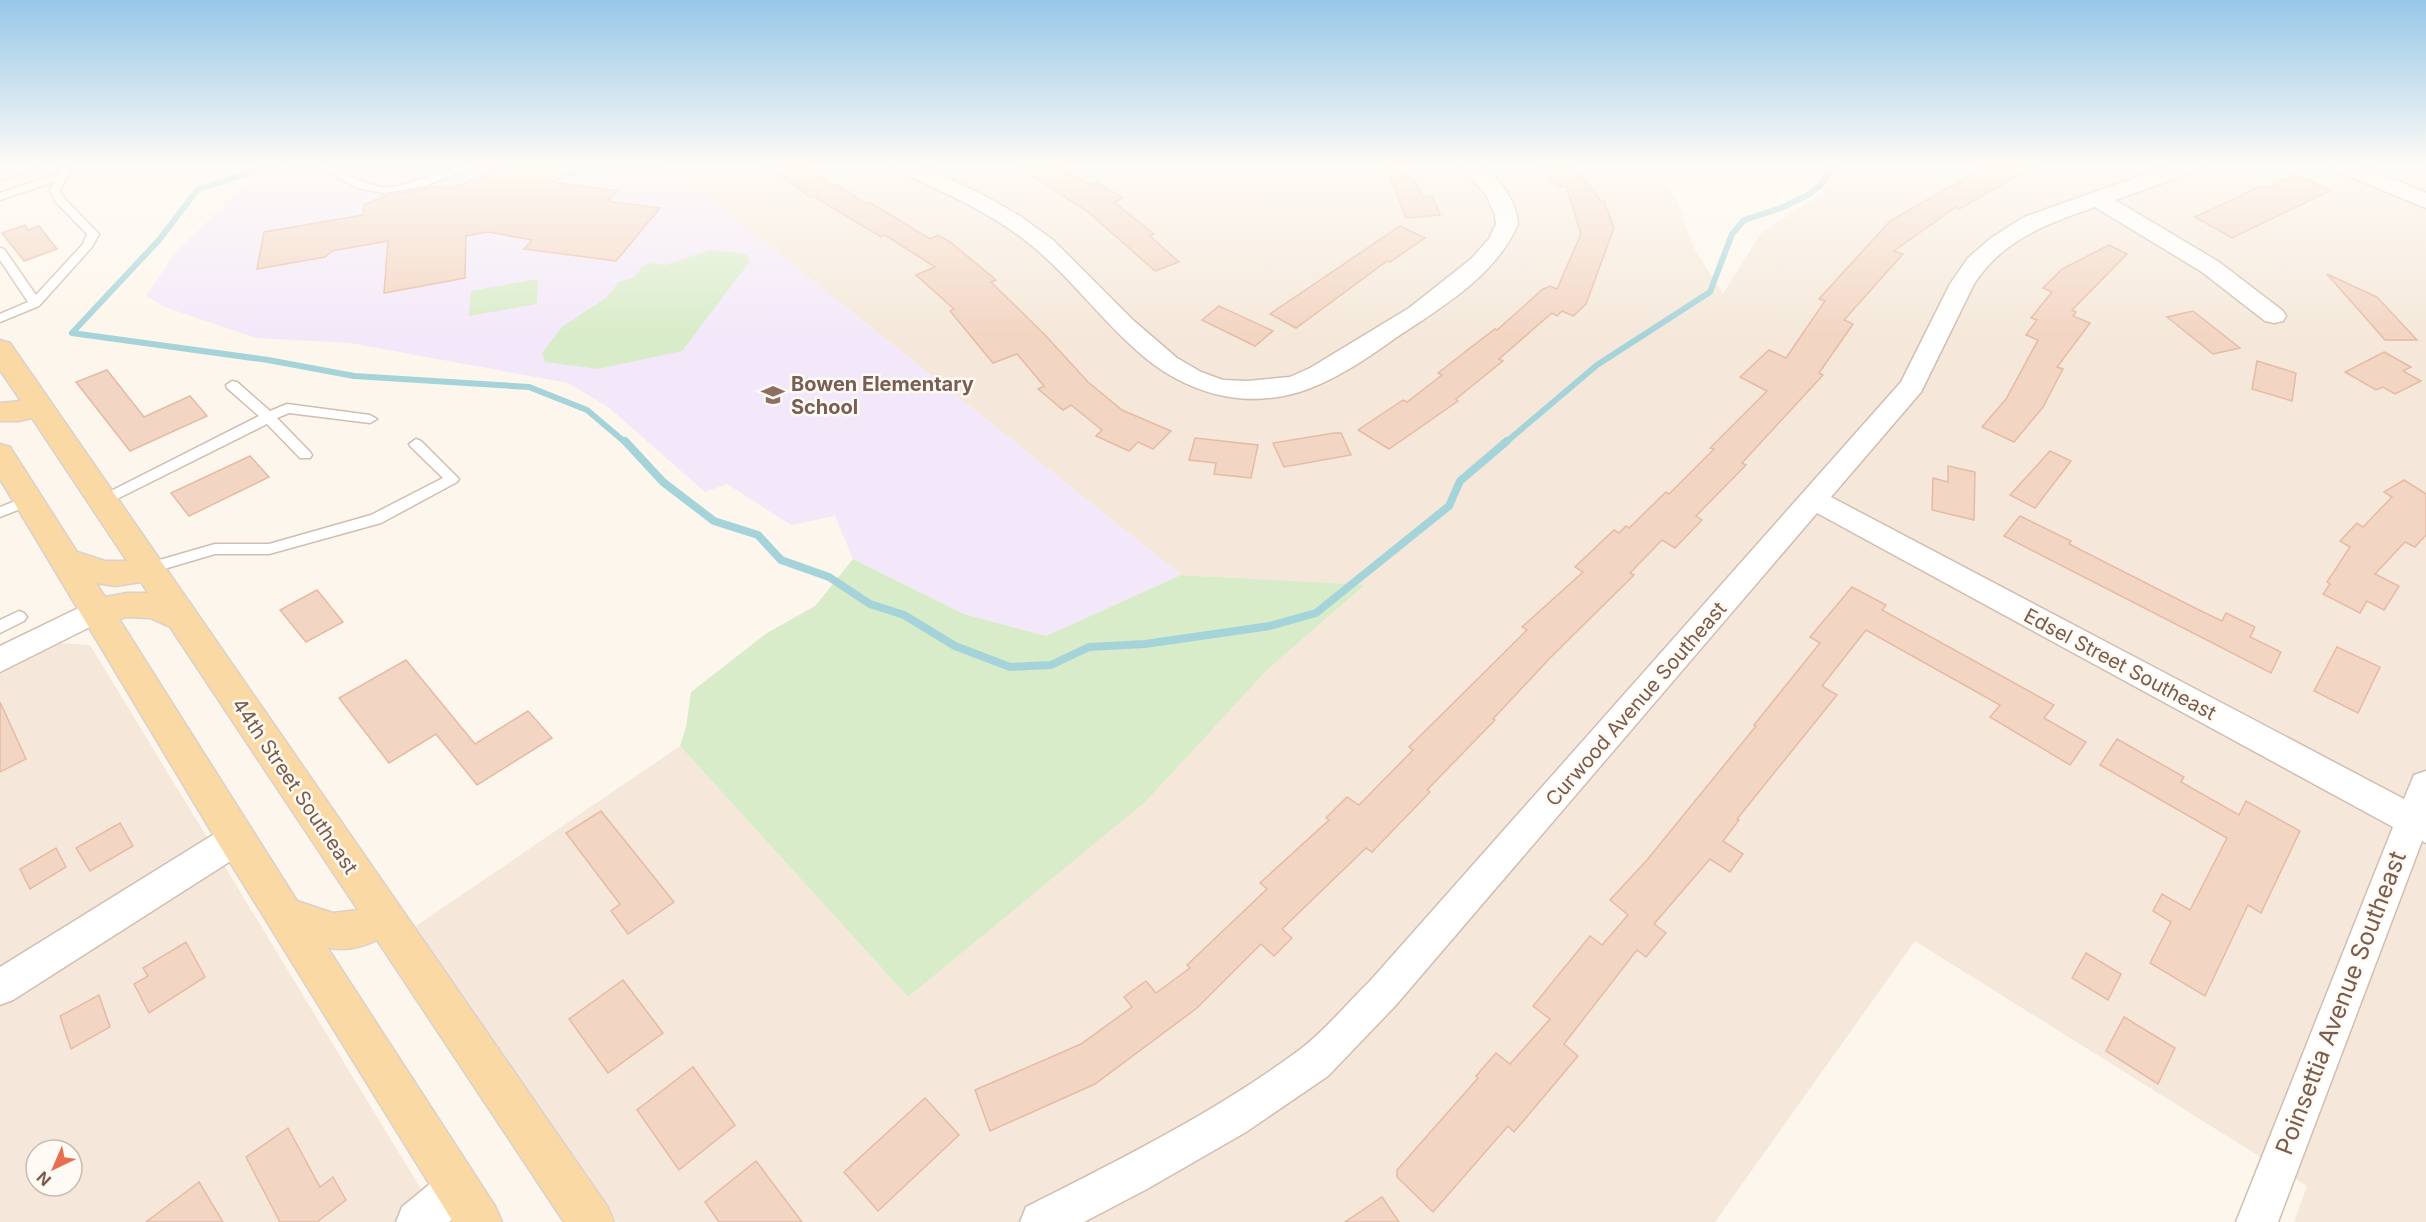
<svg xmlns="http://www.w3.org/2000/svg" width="2426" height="1222" font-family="Inter,sans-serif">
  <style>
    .residential { fill: #f5e8da; fill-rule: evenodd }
    .education { fill: #f3e8fa }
    .green { fill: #d8ecc9 }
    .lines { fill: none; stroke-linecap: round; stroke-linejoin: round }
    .stream-far1 { stroke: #a5d3da; stroke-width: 6 }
    .stream { stroke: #a5d3da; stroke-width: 8 }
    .building { fill: #f3d5c3; stroke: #e6bba3; stroke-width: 1.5 }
    .service-casing { stroke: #d1beb0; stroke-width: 3 }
    .minor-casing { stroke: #d1beb0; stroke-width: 3 }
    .secondary-casing { stroke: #d6c0b0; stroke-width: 3 }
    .primary-casing { stroke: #dad1cd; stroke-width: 3 }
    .path { stroke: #d9b8a5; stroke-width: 3; stroke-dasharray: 1.5 4; stroke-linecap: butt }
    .service { fill: #fff; fill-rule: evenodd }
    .minor { fill: #fff; fill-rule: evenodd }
    .secondary { fill: #fff; fill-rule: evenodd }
    .primary { fill: #fbd9a5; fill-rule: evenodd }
    .labels { text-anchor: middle; stroke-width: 5; stroke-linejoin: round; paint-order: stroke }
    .education-label { font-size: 20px; font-weight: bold; fill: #785e54; stroke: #fffaf3; text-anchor: start }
    .street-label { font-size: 20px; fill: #7a5c4d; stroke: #fffaf3 }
    .near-street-label { font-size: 24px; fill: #7a5c4d; stroke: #fffaf3 }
  </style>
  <rect width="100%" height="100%" fill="#fdf6ec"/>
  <g class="residential">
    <path d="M668,165h976l32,34 19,51 28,44 39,-62 60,-39 27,-28h577v1057h-132l13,-36 -392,-245 -200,281h-1098l-204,-294 267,-182 228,251 360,-328 96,-83 -183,-11z"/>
    <path d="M60,643l30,2 351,577h-441v-549zM36,1150h36v36h-36z"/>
  </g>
  <path class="education" d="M285,165h383l513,410 -135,61 -82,-22 -111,-55 -18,-43 -44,9 -64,-41 -22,8 -97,-85 -40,-24 -218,-40 -94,-5 -91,-31 -19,-11 28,-41 65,-66 47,-22z"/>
  <g class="green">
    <path d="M710,250l36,4 4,7 -68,90 -84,18 -53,-7 -3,-9 21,-27 43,-28 13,-16 14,-4 10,-12 9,-3 14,2z"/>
    <path d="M538,279l-1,25 -68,12 2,-25z"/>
    <path d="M853,559l111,55 82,22 135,-61 184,10 -97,84 -123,133 -237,195 -228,-251 6,-19 5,-35 76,-59 48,-27z"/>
  </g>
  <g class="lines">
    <g class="stream-far1">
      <path d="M275,165l-77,24 -39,51 -87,93 196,27 86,16 175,11 58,23 39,33"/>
      <path d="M1505,443l92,-78 113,-73 22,-58 12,-14 37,-12 25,-12 15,-11 13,-20"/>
    </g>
    <path class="stream" d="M625,441l38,41 51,39 44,14 23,25 48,17 41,27 34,11 51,31 55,21 41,-2 38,-18 56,-3 125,-18 46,-13 133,-107 11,-25 47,-40"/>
  </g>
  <g class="building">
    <path d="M509,165h83l-40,17 66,9 -10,10 52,7 -44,53 -92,-12 8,-9 -44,-8 -22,4 -1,42 -81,15 4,-52 -56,10 -7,6 -68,12 7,-37 99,-17 1,-10 21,-9 56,-10 3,3 14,-3z"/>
    <path d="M765,165h38l31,21 4,-1 28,19 3,-2 61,37 8,-4 11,6 47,39 -5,2 54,53 43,47 34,28 49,21 -18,18 -15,-7 -9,9 -33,-15 6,-6 -31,-25 -8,5 -25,-21 6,-3 -27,-32 -24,9 -43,-52 4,-2 -38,-34 19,-8 -50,-32 -4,2 -68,-41 -3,1z"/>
    <path d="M1015,165h40l37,20 6,-2 25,15 -9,4 40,32 -4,2 29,26 -24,9 -68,-60z"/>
    <path d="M1386,165l29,16 8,16 9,-1 8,19 -34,3z"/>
    <path d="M1540,165h33l28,36h3l10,27 -28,76 -13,12 -11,-5 -5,5 -5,-3 -53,46 4,2 -47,38 2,2 -69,48 -31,-19 45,-30 4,2 35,-27 -4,-2 32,-25 25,-19 2,1 46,-41 7,-3 7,3 24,-55 -15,-48 -9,1z"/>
    <path d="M1988,165h48l-77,44 -3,-2 -62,44 9,3 -59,66 9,4 -34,49 4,2 -81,88 4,2 -50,51 6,4 -27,28 -13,-8 -32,33 4,2 -84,83 -57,61 2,1 -68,70 3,2 -58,60 -6,-4 -84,81 10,9 -18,18 -13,-12 -64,64 -102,76 -105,47 -15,-41 106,-46 51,-37 -8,-10 22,-16 10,12 34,-25 -3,-3 80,-76 -7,-6 69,-63 -3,-2 21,-21 12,8 54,-55 -4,-3 118,-117 -5,-3 61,-55 -8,-5 39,-37 5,3 7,-7 3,2 37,-36 3,2 45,-45 -4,-1 57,-57 -27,-14 29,-27 17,8 39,-57 -6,-2 71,-78z"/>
    <path d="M2295,174l36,16 -99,48 -37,-21 66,-31 5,2z"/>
    <path d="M25,225l3,5 11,-4 18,23 -33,12 -22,-28z"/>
    <path d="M1400,226l25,12 -35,24 -3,-1 -91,67 -26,-14z"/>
    <path d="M2109,245l18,9 -55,56 4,2 -3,4 17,7 -33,44 6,2 -20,38 -29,35 -32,-15 24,-28 32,-59 -12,-5 11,-15 -6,-2 21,-26 -9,-4 19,-19z"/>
    <path d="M2327,274l50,23 40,43h-32z"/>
    <path d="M1219,306l54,25 -18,15 -53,-26z"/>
    <path d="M2193,311l47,37 -27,6 -46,-37z"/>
    <path d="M2384,352l27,15 -8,4 18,10 -26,13 -12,-7 -7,3 -31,-18z"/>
    <path d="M2257,361l39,12 -4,28 -40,-12z"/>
    <path d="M107,370l37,47 46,-21 17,20 -77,35 -54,-69z"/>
    <path d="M1334,433h7l10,22 -67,12 -11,-24z"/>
    <path d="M1195,438l63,7 -7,33 -37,-4 2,-11 -27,-3z"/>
    <path d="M2050,451l21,10 -36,47 -25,-13z"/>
    <path d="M250,456l19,21 -80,39 -18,-23z"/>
    <path d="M1948,466l27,6 -1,48 -42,-10 1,-32 15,4z"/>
    <path d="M2404,480l22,14v41l-11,12 -10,-5 -30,32 24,12 -15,24 -17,-9 -7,12 -37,-19 7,-10 -3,-2 23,-35 -10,-6 17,-18 6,4 29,-30 -8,-5z"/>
    <path d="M2020,516l51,25 -2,3 128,65 25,12 4,-8 29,14 -5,10 31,15 -10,21 -267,-137z"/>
    <path d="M1852,587l34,18 -4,5 172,95 -10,13 42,24 -16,23 -80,-48 10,-12 -134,-75 -44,56 15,9 -100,124 2,1 -16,21 20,13 -13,18 -20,-13 -56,65 12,9 -20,24 -9,-7 -73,94 14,12 -64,76 -6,-6 -75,86 -36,-35v-7l81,-92 -2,-2 20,-23 14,11 40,-45 -17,-13 57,-70 12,9 26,-30 -18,-15 37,-40 109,-134 -2,-1 66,-82 -10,-6z"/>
    <path d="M317,590l26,32 -37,20 -26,-32z"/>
    <path d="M2337,647l43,20 -22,46 -44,-22z"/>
    <path d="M406,660l69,84 53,-33 24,27 -75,47 -41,-51 -47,29 -50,-65z"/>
    <path d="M0,702l26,57 -26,13z"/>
    <path d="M2117,739l67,38 -3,5 58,33 7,-14 54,30 -39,82 -13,-8 -43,91 -55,-33 21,-41 -18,-11 9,-17 28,16 37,-72 -127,-73z"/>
    <path d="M601,811l73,91 -46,32 -17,-23 9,-7 -54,-71z"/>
    <path d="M120,823l13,23 -43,25 -14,-23z"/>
    <path d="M56,848l10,19 -36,22 -10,-20z"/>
    <path d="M186,942l19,35 -56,36 -15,-29 14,-8 -5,-8z"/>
    <path d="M2086,953l35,21 -13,26 -36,-22z"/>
    <path d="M623,980l40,53 -55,40 -39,-54z"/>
    <path d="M99,995l11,32 -39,22 -11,-33z"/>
    <path d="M2124,1017l51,31 -17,36 -52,-33z"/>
    <path d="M693,1067l42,58 -56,45 -42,-60z"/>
    <path d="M925,1098l34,37 -81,76 -34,-39z"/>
    <path d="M288,1128l32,59 13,-10 13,23 -29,22h-37l-34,-65z"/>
    <path d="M756,1161l46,61h-83l-14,-20z"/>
    <path d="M199,1182l24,40h-77z"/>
    <path d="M1382,1197l17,25h-54z"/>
  </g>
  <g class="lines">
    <g class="service-casing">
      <g id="service">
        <path d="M59,165h10v10l-9,15 4,8 35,36 -7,13 -53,59 -39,16v-8l28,-12 -28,-42v-12l4,1 32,46 47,-51 4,-10 -32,-33 -5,-11 4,-8 -54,18v-7l59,-20z"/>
        <path d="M317,165c25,0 43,22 69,22 32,-1 59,-22 90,-22l-50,21 -42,7 -27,-5z"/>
        <path d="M232,381l5,1 33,29 17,-7 83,11 7,4 -7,4 -81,-10 -12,5 33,34 2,3 -2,3h-10l-33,-34 -160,80h-10l-2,-3 2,-3 162,-82 -32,-28 -1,-3z"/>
        <path d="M416,439l5,2 38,38 -2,3 -76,41 -112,31h-54l-68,20 -7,-5 2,-4 73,-21h54l102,-29 72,-37 -32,-31 -2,-3z"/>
        <path d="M28,496l7,5 -2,3 -33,13v-10z"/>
        <path d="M19,611l5,2 3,4 -3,4 -24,12v-13z"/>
      </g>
    </g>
    <g class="minor-casing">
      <g id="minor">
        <path d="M893,165h28l64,31 35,20 33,24 81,81 43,37 24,14 22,8 24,1 43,-4 20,-9 99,-60 62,-49 18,-20 7,-15 -1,-9 -9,-21 -28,-29h24c18,16 34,34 36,59 -22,52 -79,85 -124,115 -26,19 -56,39 -86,50 -62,23 -125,4 -172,-39 -35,-31 -63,-69 -99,-100 -40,-35 -92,-57 -141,-80z"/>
        <path d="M2171,165h31l-3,5 -84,30 104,62 64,49 3,5 -3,5 -9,2 -9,-2 -63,-49 -107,-65c-48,17 -92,32 -121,77l-53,108 -90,105 573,302 10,-24 12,-4v72l-4,-2 -144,381h-42l157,-395 -576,-314 -421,492 -68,71 -82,56 -99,57 -63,33h-64l6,-15c93,-47 188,-94 272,-156 26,-19 49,-48 72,-70l531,-599 49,-98 18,-26 23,-20 33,-21z"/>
        <path d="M2331,165h29l66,28v15l-92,-38z"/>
        <path d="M95,600l11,3 4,8 -4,8 -106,53v-26z"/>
        <path d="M236,824l12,4 5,11 -5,11 -235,150 -13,5v-38l224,-139z"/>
        <path d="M458,1167l15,6 6,15 -6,15 -24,19h-53l6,-15 41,-34z"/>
      </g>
    </g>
    <g class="secondary-casing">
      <path id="secondary" d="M0,165h34l-4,5 -30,10z"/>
    </g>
    <g class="primary-casing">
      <path id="primary" d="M0,340l10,3 597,863 7,16h-50l-187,-282c-14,7 -34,12 -50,7l168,259 7,16h-49l-230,-371 -223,-372v-35l10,3 67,105 28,9h22l-95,-143 -13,3h-19v-18l21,-2 -21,-31zM141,582l7,11h-21l-22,4 -9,-14 19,3zM127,617l23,1 20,9 188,283 -25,3 -36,-12 -178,-282z"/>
    </g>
    <path class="path" d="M638,168l6,-3"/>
    <use href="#service" class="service"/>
    <use href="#minor" class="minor"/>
    <use href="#secondary" class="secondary"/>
    <use href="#primary" class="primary"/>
  </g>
  <linearGradient id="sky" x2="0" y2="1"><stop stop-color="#97c7e8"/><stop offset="0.49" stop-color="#fefbf6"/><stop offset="1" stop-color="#fefbf6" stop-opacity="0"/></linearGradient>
  <rect width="2426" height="336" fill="url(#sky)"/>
  <defs>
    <g id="school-bare" transform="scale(1.8)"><path d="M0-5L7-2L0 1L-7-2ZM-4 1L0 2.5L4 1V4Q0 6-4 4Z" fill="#8d6e63" stroke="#fffaf3" stroke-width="2.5" paint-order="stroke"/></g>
  </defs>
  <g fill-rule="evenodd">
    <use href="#school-bare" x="773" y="395"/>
  </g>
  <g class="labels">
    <g class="education-label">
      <text x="791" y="391">Bowen Elementary<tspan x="791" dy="23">School</tspan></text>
    </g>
    <g class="street-label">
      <text transform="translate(2120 664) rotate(28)" y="7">Edsel Street Southeast</text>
      <text transform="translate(1636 704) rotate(-49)" y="7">Curwood Avenue Southeast</text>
      <text transform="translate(295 786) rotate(56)" y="7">44th Street Southeast</text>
    </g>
    <g class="near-street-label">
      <text transform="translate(2341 1003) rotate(-69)" y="8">Poinsettia Avenue Southeast</text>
    </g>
  </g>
  <g transform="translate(54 1168) rotate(224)"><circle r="28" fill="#fffaf3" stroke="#cabbb1" stroke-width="1.5"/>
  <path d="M0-4.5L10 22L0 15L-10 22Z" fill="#e76f51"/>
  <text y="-9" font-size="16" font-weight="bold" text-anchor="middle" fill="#7a5c4d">N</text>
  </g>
</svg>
